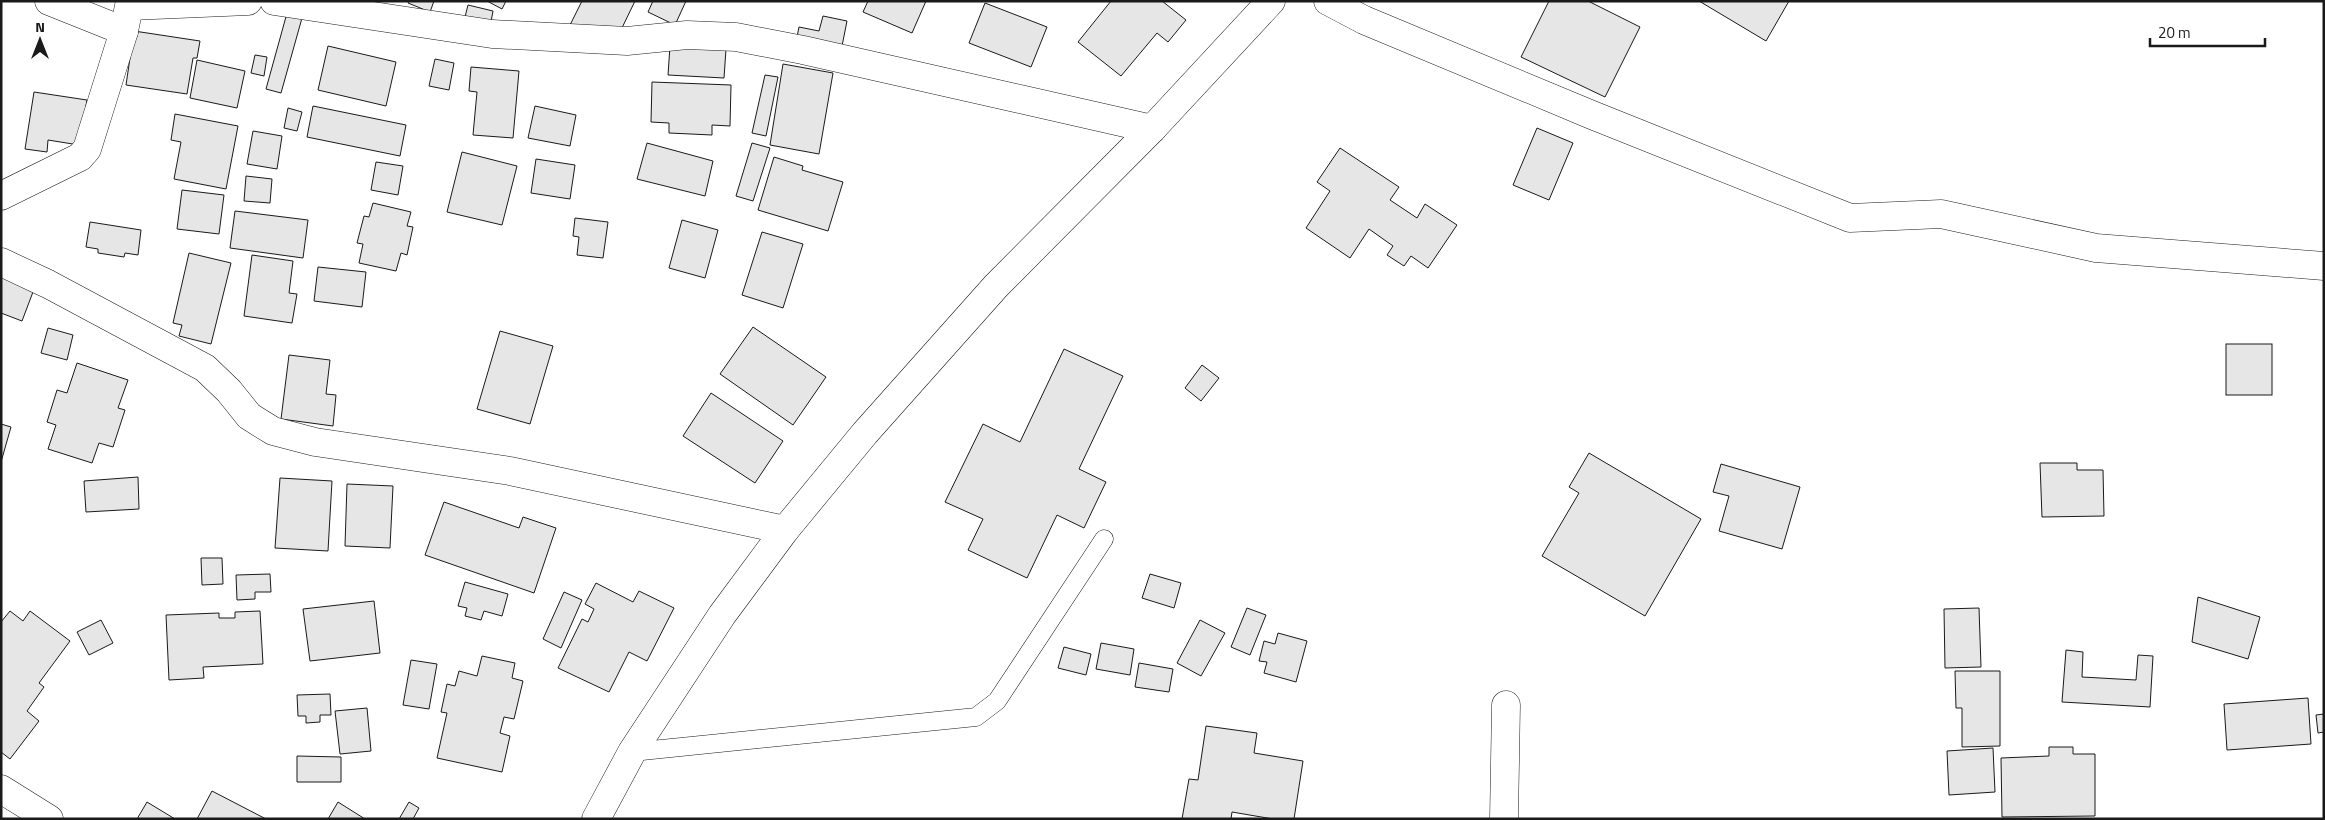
<svg xmlns="http://www.w3.org/2000/svg" width="2325" height="820" font-family="'Titillium Web',sans-serif">
  <style>
    .building { fill: #e6e6e6; stroke: #1a1a1a }
    .lines { fill: none; stroke-linecap: round; stroke-linejoin: round }
    .lane-casing { stroke: #1a1a1a; stroke-width: 19 }
    .street-casing { stroke: #1a1a1a; stroke-width: 29 }
    .lane { stroke: #fff; stroke-width: 18 }
    .street { stroke: #fff; stroke-width: 28 }
  </style>
  <rect width="100%" height="100%" fill="#fff"/>
  <g class="building">
    <path d="M409,1h25l-4,11 -22,-9z"/>
    <path d="M487,1h19l-4,8z"/>
    <path d="M582,1h53l-16,33 -51,-5z"/>
    <path d="M653,1h33l-11,24 -27,-13z"/>
    <path d="M868,1h58l-14,32 -49,-21z"/>
    <path d="M1111,1h51l24,19 -18,22 -11,-9 -36,43 -43,-34z"/>
    <path d="M1549,1h39l52,26 -35,70 -84,-40z"/>
    <path d="M1699,1h90l-23,40z"/>
    <path d="M985,3l62,24 -16,40 -62,-24z"/>
    <path d="M468,5l25,6 -3,16 -26,-6z"/>
    <path d="M287,13l15,5 -21,75 -15,-4z"/>
    <path d="M823,16l24,5 -5,25 -45,-9 2,-10 20,4z"/>
    <path d="M134,31l66,10 -3,17h-4l-6,36 -61,-9z"/>
    <path d="M328,46l68,16 -10,44 -68,-16z"/>
    <path d="M670,46l56,3 -2,29 -56,-3z"/>
    <path d="M255,55l12,2 -3,19 -13,-3z"/>
    <path d="M435,59l19,4 -5,27 -20,-4z"/>
    <path d="M197,60l48,11 -8,37 -47,-10z"/>
    <path d="M783,64l50,9 -14,81 -49,-9z"/>
    <path d="M471,67l48,4 -6,67 -40,-3 4,-43 -8,-1z"/>
    <path d="M765,75l13,2 -12,59 -14,-3z"/>
    <path d="M652,82l79,3 -1,41 -18,-1v10l-43,-2v-10l-18,-1z"/>
    <path d="M34,92l53,8 -8,45 -31,-5 -1,12 -22,-3z"/>
    <path d="M313,106l93,19 -6,31 -93,-19z"/>
    <path d="M535,106l41,9 -6,31 -42,-8z"/>
    <path d="M288,108l14,4 -5,19 -13,-3z"/>
    <path d="M175,114l63,12 -12,63 -52,-10 7,-37 -10,-2z"/>
    <path d="M1537,128l36,15 -24,57 -36,-15z"/>
    <path d="M253,131l29,5 -5,33 -30,-5z"/>
    <path d="M647,143l66,18 -8,35 -68,-17z"/>
    <path d="M752,143l18,5 -17,53 -17,-5z"/>
    <path d="M1340,148l59,39 -9,13 27,18 8,-14 32,21 -29,43 -17,-12 -7,10 -17,-11 6,-9 -24,-17 -19,29 -44,-30 24,-37 -13,-9z"/>
    <path d="M462,152l55,14 -15,59 -55,-13z"/>
    <path d="M774,157l29,9 -1,4 41,12 -15,49 -70,-21z"/>
    <path d="M536,159l39,6 -5,34 -39,-6z"/>
    <path d="M376,162l27,4 -5,29 -27,-5z"/>
    <path d="M246,176l26,3 -2,24 -26,-2z"/>
    <path d="M182,190l42,5 -5,39 -42,-5z"/>
    <path d="M373,203l38,9 -4,14 6,1 -6,28 -6,-2 -5,18 -37,-8 4,-19 -6,-1 7,-27 5,1z"/>
    <path d="M235,211l73,9 -5,38 -73,-10z"/>
    <path d="M575,218l33,4 -5,36 -26,-3 2,-18 -6,-1z"/>
    <path d="M682,220l36,10 -13,48 -36,-10z"/>
    <path d="M90,222l51,8 -3,25 -13,-2 -1,4 -26,-4v-4l-12,-2z"/>
    <path d="M762,232l41,12 -20,64 -41,-13z"/>
    <path d="M189,253l42,10 -20,81 -32,-8 3,-11 -9,-2z"/>
    <path d="M252,255l41,6 -4,32 8,1 -5,29 -48,-7z"/>
    <path d="M318,267l48,5 -4,35 -48,-6z"/>
    <path d="M1,271l35,13 -14,37 -21,-8z"/>
    <path d="M753,327l73,50 -33,48 -73,-51z"/>
    <path d="M48,328l25,7 -6,25 -26,-7z"/>
    <path d="M500,331l53,15 -23,78 -53,-15z"/>
    <rect x="2226" y="344" width="46" height="51"/>
    <path d="M1064,349l59,27 -44,93 27,13 -22,46 -27,-13 -30,63 -59,-28 15,-31 -38,-17 38,-78 37,18z"/>
    <path d="M289,355l41,5 -4,34 10,1 -3,31 -52,-7z"/>
    <path d="M77,363l51,17 -10,28 7,2 -12,37 -14,-4 -7,20 -44,-14 8,-24 -9,-3 10,-32 10,3z"/>
    <path d="M1202,365l17,13 -18,23 -16,-13z"/>
    <path d="M711,393l72,48 -28,42 -72,-47z"/>
    <path d="M1,424l10,3 -10,35z"/>
    <path d="M1589,453l112,66 -56,97 -103,-60 37,-63 -10,-6z"/>
    <path d="M2040,463h37v7h26l1,46 -62,1z"/>
    <path d="M1721,464l79,23 -18,62 -63,-18 10,-35 -16,-4z"/>
    <path d="M138,477l1,32 -53,3 -2,-31z"/>
    <path d="M280,478l52,3 -4,70 -53,-3z"/>
    <path d="M347,484l46,2 -3,62 -45,-2z"/>
    <path d="M444,502l75,26 4,-11 33,11 -22,65 -109,-38z"/>
    <path d="M201,558h21l1,26 -21,1z"/>
    <path d="M270,574l1,18h-16v7l-18,1 -1,-25z"/>
    <path d="M1150,574l31,9 -7,25 -32,-10z"/>
    <path d="M465,582l43,12 -6,22 -18,-5 -3,9 -16,-4 2,-8 -9,-2z"/>
    <path d="M596,583l37,19 6,-11 35,17 -27,53 -18,-9 -20,40 -51,-24 24,-49 6,3 6,-13 -9,-5z"/>
    <path d="M564,592l18,8 -21,48 -18,-9z"/>
    <path d="M2198,597l62,20 -12,42 -56,-17z"/>
    <path d="M374,601l6,52 -70,8 -7,-52z"/>
    <path d="M1247,608l19,7 -16,40 -19,-8z"/>
    <path d="M1979,608l2,59 -36,1 -1,-59z"/>
    <path d="M10,611l13,10 7,-10 40,30 -31,42 5,4 -17,24 12,10 -29,38 -9,-7v-130z"/>
    <path d="M260,611l3,53 -60,3 1,11 -35,2 -3,-65 53,-2v5h16v-6z"/>
    <path d="M101,620l12,23 -24,12 -12,-23z"/>
    <path d="M1200,620l25,13 -24,43 -24,-13z"/>
    <path d="M1278,633l29,8 -11,41 -32,-9 3,-11 -8,-1 5,-20 11,3z"/>
    <path d="M1101,643l33,6 -4,26 -34,-6z"/>
    <path d="M1064,647l27,7 -5,21 -28,-7z"/>
    <path d="M2066,650l17,2 -1,25 54,3 2,-25 15,1 -3,51 -88,-5z"/>
    <path d="M482,656l33,7 -3,15 11,3 -9,38 -10,-2 -4,16 10,3 -8,36 -65,-14 10,-45 -6,-1 6,-28 8,2 4,-15 18,5z"/>
    <path d="M411,660l26,4 -8,45 -26,-4z"/>
    <path d="M1139,663l34,6 -4,23 -34,-5z"/>
    <path d="M1955,671h45v75l-38,1v-39h-6z"/>
    <path d="M330,694l1,21h-11v7l-14,1v-7h-8l-1,-21z"/>
    <path d="M2308,698l3,46 -84,6 -3,-46z"/>
    <path d="M367,708l4,43 -31,3 -5,-43z"/>
    <path d="M2324,714v18l-6,1 -2,-18z"/>
    <path d="M1206,726l51,7 -3,20 49,8 -9,58h-21l-41,-7 -1,7h-49l7,-40 9,1z"/>
    <path d="M2049,747h24v7h22v62l-93,1 -1,-59 48,-2z"/>
    <path d="M1993,748l2,44 -46,3 -2,-44z"/>
    <path d="M297,756l44,1v25h-44z"/>
    <path d="M212,791l54,28h-69z"/>
    <path d="M147,802l28,17h-38z"/>
    <path d="M338,802l27,17h-37z"/>
    <path d="M409,802l10,6 -6,11h-14z"/>
  </g>
  <g class="lines">
    <g class="lane-casing">
      <path id="lane" d="M632,752l344,-35 21,-16 107,-162"/>
    </g>
    <g class="street-casing">
      <g id="street">
        <path d="M49,1l75,30"/>
        <path d="M274,1l218,33 135,7 60,-6 49,2 67,13 349,79"/>
        <path d="M1328,1l36,19 228,95 258,103 91,-4 155,34 228,18"/>
        <path d="M130,6l118,-5"/>
        <path d="M1,196l79,-39 7,-8 37,-118 6,-30"/>
        <path d="M1,262l47,22 157,84 24,23 20,25 24,15 42,11 195,29 275,59"/>
        <path d="M1,789l48,30"/>
        <path d="M596,819l36,-67 90,-137 63,-85 80,-97 131,-147 156,-157 119,-128"/>
        <path d="M1504,819l2,-114"/>
      </g>
    </g>
    <use href="#lane" class="lane"/>
    <use href="#street" class="street"/>
  </g>
  <rect width="2325" height="820" fill="none" stroke="#1a1a1a" stroke-width="5"/>
  <g transform="translate(40 40)" stroke="#ffffff" stroke-width="4" paint-order="stroke">
  <path d="M0-4L9 19L0 12L-9 19Z" fill="#1a1a1a"/>
  <text y="-8" font-size="14" font-weight="bold" text-anchor="middle" fill="#1a1a1a">N</text>
  </g>
  <path d="M2150 38v8h115v-8" fill="none" stroke="#1a1a1a" stroke-width="2.5"/>
  <text x="2158" y="38" font-size="15" fill="#1a1a1a" stroke="#ffffff" stroke-width="4" paint-order="stroke">20 m</text>
</svg>
